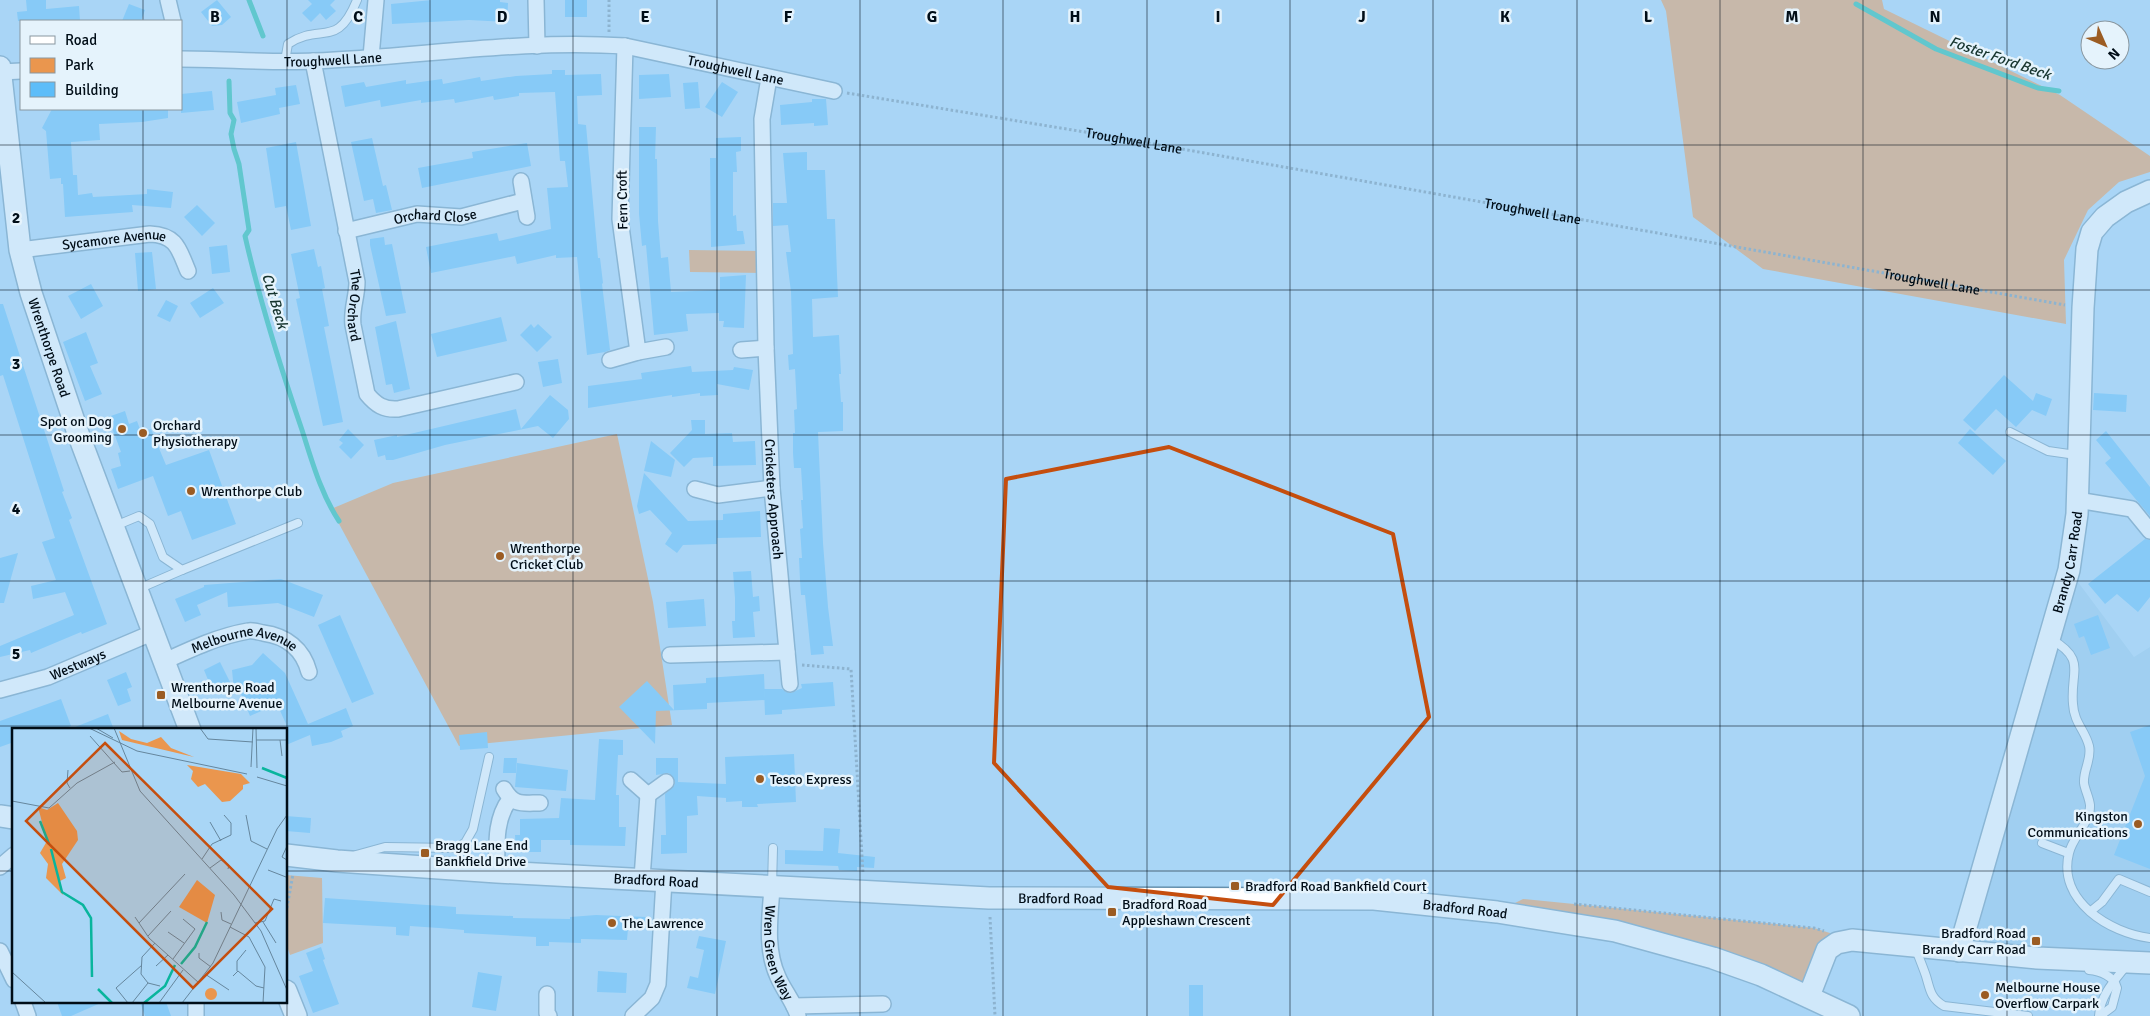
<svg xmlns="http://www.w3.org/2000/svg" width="2150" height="1016" font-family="Signika,sans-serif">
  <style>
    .built { fill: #96c8eb }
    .green { fill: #ea964e }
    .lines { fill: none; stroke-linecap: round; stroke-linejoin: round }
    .stream { stroke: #09b59d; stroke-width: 5 }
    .building { fill: #5dbdf9 }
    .lane-casing { stroke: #6590ad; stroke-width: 10 }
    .street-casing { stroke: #6590ad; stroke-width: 18 }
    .secondary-casing { stroke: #6590ad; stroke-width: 24 }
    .path { stroke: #6a8ba3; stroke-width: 3; stroke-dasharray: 2.5 2.5; stroke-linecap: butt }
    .lane { stroke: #fff; stroke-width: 8 }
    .street { stroke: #fff; stroke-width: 15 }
    .secondary { stroke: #fff; stroke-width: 21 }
    .marked { fill: none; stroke: #c54e0e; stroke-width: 4; stroke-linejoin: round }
    .grid { fill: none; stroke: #000d17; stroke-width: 1; stroke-opacity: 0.55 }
    .poi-dot { fill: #9b5c23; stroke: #e5f3fc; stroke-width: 2 }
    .labels { text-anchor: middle; stroke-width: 5; stroke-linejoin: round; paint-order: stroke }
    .street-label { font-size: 14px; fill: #000d17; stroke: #e5f3fc }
    .poi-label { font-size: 14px; fill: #000d17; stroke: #e5f3fc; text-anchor: start }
    .water-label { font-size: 15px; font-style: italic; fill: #16342e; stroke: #e5f3fc }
    .inset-river { fill: none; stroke: #09b59d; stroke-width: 2.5 }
    .inset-road { fill: none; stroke: #65869d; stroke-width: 1 }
    .view { fill: #c54e0e; fill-opacity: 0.15; stroke: #c54e0e; stroke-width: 2.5 }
    .inset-edge { fill: none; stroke: #000d17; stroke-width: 2.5 }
    .grid-label { font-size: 16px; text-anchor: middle; font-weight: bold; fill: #000d17; stroke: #e5f3fc; stroke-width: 5; stroke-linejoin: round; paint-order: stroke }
  </style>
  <rect width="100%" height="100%" fill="#a9d6f6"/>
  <path class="built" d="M2069,570l65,87 16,-10v316l-191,-12z"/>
  <g class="green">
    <path d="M1661,0h221l2,9 176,86 90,61v16l-31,10 -31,28 -24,50 2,64 -303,-55 -70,-52 -27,-206z"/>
    <path d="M689,250l76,1 1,22 -76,-1z"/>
    <path d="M617,434l36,168 19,123 -213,21 -128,-237 62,-26z"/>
    <path d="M286,875l36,3 1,65 -33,12 -4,-12z"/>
    <path d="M1523,899l291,29 38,12 -15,3 -28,53 -41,-18 -271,-66z"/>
  </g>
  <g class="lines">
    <g class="stream">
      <path d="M249,0l14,36"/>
      <path d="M1856,4l80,45 102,39 21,3"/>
      <path d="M229,81l1,32 4,7 -3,14 3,15 5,15 10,66 -4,6c15,66 35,130 57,194 10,31 19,64 37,91"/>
    </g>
  </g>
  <g class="building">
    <path d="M26,0h20v9l33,-3 1,15h-62l-1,-9 10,-1z"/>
    <path d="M217,0l14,17 -9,8 -10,1 -11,-14z"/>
    <path d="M308,0h27l-5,5 6,6 -10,9 -6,-7 -9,9 -9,-9 10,-9z"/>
    <path d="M432,0h68v2l8,1 -1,19 -38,-2 -77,4 -1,-20z"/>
    <rect x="565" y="0" width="22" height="17"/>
    <path d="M129,4l16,6 -4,11h-19z"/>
    <path d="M552,70h13v5l36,-1 1,21 -25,1 1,28 8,1 12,133h2l3,25 -1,1 8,66 -5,2 -18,3 -10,-98 -21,1v-3l-39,9 -2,-8 -84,17 -5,-26 71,-14 2,8 52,-12 -4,-41 21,-1 -3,-26h-5l-5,-69 -36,1v3l-25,4 -1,-4 -38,7 -1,-4 -33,4v-3l-40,7 -1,-7 -35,7 -4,-21 23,-4 2,5 40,-7v4l36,-5 1,5 37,-7 1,4 35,-5 36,-2z"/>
    <path d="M669,74l2,23 -32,2v-24z"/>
    <path d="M698,82l2,26 -15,1 -2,-26z"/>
    <path d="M722,82l16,10 -16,25 -17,-10z"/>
    <path d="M296,85l4,19 -21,4 1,6 -39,9 -4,-21 39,-7 -1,-7z"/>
    <path d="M212,91l2,19 -33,3v-19z"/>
    <path d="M812,99h14l2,26 -14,1v-3l-33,2 -1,-20 32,-3z"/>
    <path d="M52,109h116v9l-26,4 -43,2 1,16 -29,2 2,33h4l1,20 14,-2 1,4 54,-3v-5l26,3 -2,16 -39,-3 1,7 -68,5 -2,-33h-2v-6l-11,1 -4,-48 -4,-3z"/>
    <path d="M639,127h17l-1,32h2l1,62 3,37 7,-1 3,35 49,-2v-13l26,-2 -2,53 -21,-1 1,-6h-5v-8l-33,1 2,17 -34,4 -8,-90 -4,1 -3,-32z"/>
    <path d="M741,137v14l-5,1 1,20h-4v44l3,-1 1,16h6l2,13 -34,3 -1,-89h6v-20z"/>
    <path d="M372,138l11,48 3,-1 6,25 -16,3 -3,-14 -9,2 -13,-59z"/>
    <path d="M296,142l15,84 -20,4 -5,-24 -11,2 -9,-60z"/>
    <path d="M527,143l4,23 -109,22 -4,-20 55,-10 -1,-6z"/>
    <path d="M807,152v18h18l2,49h8l2,56 1,22 -26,2 1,38 26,-2 2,39h-2l2,28h2v29l-25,1 5,111 5,64 5,39h-10l1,8 -13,1 -6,-60h-4l-1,-15 -1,-22h3l-2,-29 3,-1 -2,-28h2l-2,-32h-7l-1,-15v-20h2l-1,-23 3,-1 -2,-40 -6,1 -1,-15 5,-1 -2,-62 -5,-40h5l-3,-27 -15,1v-23h14l-4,-50z"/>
    <path d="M197,205l18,18 -13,13 -18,-19z"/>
    <path d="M384,237l1,8 7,-1 14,69 -20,3 -16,-71v-6z"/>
    <path d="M227,245l3,27 -18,2 -3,-27z"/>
    <path d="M314,249l4,18 3,-1 4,22 -3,1 7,37 -5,1 19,95 -20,4 -27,-127 4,-1 -9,-44z"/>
    <path d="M152,252l4,37 -18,2 -3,-38z"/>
    <path d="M91,284l12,22 -22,13 -13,-23z"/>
    <path d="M213,288l11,15 -24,15 -10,-15z"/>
    <path d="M166,300l12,6 -8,16 -13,-6z"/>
    <path d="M0,304h3l61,187 -2,1 10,26 -3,2 38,104 -25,10 -1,-2 -50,21 -1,-3 -30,7v-11l74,-31 -9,-23 -32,7 -2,-13 25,-6 -14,-38 13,-4 -52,-163 -3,1z"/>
    <path d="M501,317l6,24 -70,16 -6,-23z"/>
    <path d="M396,321l14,68 -16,4 -2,-9 -6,1 -11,-58z"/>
    <path d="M531,324l3,4 4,-4 14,13 -15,15 -17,-17z"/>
    <path d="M86,332l12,31 -8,3 12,28 -17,7 -22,-59z"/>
    <path d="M558,359l4,24 -19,4 -5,-25z"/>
    <path d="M691,366l1,6 41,-2 1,-3 19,3 -4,20 -32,-6 1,11 -18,1v-3l-28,4v-2l-84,13v-22l54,-7 -1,-6z"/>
    <path d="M2004,375l29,26 3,-8 16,6 -6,17 -14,-6 -16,17 -20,-18 -21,22 -12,-11z"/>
    <path d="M2094,393l33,2 -1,17 -33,-2z"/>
    <path d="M550,395l18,15 1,9 -16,19 -15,-12 -93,19 -52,15h-7l-1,-5 -7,2 -4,-17 23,-5v2l119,-28 5,20z"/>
    <path d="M125,411l4,13 8,-3 4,11 10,-3 15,36 43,-15 27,74 -44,16 -11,-29 -13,5 -15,-40 -35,13 -7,-20 10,-3 -3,-13 3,-1 -13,-35z"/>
    <path d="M691,420h14v14l27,-1 1,9 22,-1 1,24 -43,1v-9l-20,1 -9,9 -14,-14 22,-23z"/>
    <path d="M348,429l16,16 -13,14 -12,-12 4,-4 -4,-3z"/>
    <path d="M1970,429l36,32 -13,14 -35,-32z"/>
    <path d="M2106,431l44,56v29l-45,-53 6,-5 -15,-18z"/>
    <path d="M651,441l24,19 -4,17 -27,-6z"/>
    <path d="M644,473l44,48 35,-1v-6l37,-3 1,26 -44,1v6l-34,1 -6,8 -12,-9 7,-11 -22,-23 -11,4 -2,-8z"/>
    <path d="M2145,539l5,1v57l-12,15 -21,-18 -12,10 -17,-20z"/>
    <path d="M18,553l-14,50h-4v-45z"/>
    <path d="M751,571l2,26 6,-1 1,15 -7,1 2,25 -22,1 -1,-17h3v-23l-2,-26z"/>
    <path d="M281,579l42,16 -9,22 -36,-14 -50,4 -1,-15 -30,13 4,10 -16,7 -10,-23 29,-12v-2z"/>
    <path d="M704,599l2,27 -38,2 -2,-26z"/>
    <path d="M340,615l34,79 -22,9 -34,-78z"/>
    <path d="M2098,615l12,33 -19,7 -7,-19 -5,2 -5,-14z"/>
    <path d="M263,653l22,20 23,51 38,-16 7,18 -12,5 2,6 -12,5 -19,4 -2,-11 -24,10v-21l-9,-20 -27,12 -11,-27 -5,2 -2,-21 20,-5z"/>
    <path d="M220,662l11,22 -18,8 -9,-22z"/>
    <path d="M126,672l6,15 -5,2 4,12 -13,5 -11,-26z"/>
    <path d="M764,674l1,26 -58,3v6l-51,2 -1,33 -36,-37 28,-26 27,29 -1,-25 33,-2v-5z"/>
    <path d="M833,682l2,24 -53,4v4l-17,1 -1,-26h18l4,3 5,1 11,-5 -1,-4z"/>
    <path d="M61,699l10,27 -10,4h-47v12l-14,5v-26z"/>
    <path d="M108,714l6,16h-44v-1z"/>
    <path d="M2150,725v144l-36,-14 31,-79 -15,-44z"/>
    <path d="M487,732l1,16 -28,2 -1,-15z"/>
    <path d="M599,739l24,1v15h-5l-2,40h3v32h7l-1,19 -55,-1v-5h-29v12h-25l-1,-17h5v-16l39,-1 2,-20 34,2z"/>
    <path d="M794,754l2,48 -39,2 1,3h-16v-6l-16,1v-4l-29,-2 1,19 -11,1v37l-26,1v-19h5l-1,-41 9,-8 1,-4 -6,-9 -13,2v-17h22v24l48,2 -1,-27z"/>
    <path d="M504,758h13l-1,15h-13z"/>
    <path d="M517,763l51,7 -2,21 -51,-4z"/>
    <path d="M286,816l25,2 -1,15 -24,-2z"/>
    <path d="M824,828l16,1 -2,24 37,4 -1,11 -17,-1v4l-18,-1 -1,-4 -53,-2v-14l38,1z"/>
    <path d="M325,898l131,9v7l57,2v2l57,1v-2l26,-2 51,2 -1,12h-18l-1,11 -46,-1v4l-32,-1v4h-13v-9l-72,-4v-3l-25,-2 -29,-2 -1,10 -13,-1v-8l-73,-4z"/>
    <path d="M699,936l27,5 -11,53 -28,-6 3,-12 8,2 6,-28 -8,-2z"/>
    <path d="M321,947l4,12 -2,1 16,44 -26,9 -14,-37 14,-5 -7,-18z"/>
    <path d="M598,971l29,2 -1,20 -29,-1z"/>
    <path d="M478,972l24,4 -6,35 -24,-4z"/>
    <rect x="1189" y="985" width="14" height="31"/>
    <path d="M57,1002h46l-32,14h-9z"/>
    <path d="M140,1002h26l5,14h-26z"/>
  </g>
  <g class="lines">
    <g class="lane-casing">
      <g id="lane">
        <path d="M285,61l3,-17c33,-22 49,6 69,-44"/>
        <path d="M2010,432l38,19 28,4"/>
        <path d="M115,526l24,-10 11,8 13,33 19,13 116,-47"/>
        <path d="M138,589l44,-19"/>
        <path d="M2051,639c36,21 19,32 22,65 1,19 12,26 16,42 3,13 -6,24 -5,37 1,7 5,14 6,22 1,17 -17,31 -21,48 -12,48 41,80 81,85"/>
        <path d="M2042,843l26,10"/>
        <path d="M356,855l29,-8 70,1 10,-5 8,-14 16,-72"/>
        <path d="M772,886l1,-38"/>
        <path d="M2091,911l11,-9 17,-23 31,13"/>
        <path d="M1916,949c3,9 7,18 10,27 4,13 4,22 18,30l84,10"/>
        <path d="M2089,970c11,1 25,6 28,18l-5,19 -12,9"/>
        <path d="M2099,1016c1,-20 15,-35 27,-50"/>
      </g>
    </g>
    <g class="street-casing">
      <g id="street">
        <path d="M168,0l5,21"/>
        <path d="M536,0l1,46"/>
        <path d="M625,46l-5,173 18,133"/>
        <path d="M371,57l5,-57"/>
        <path id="s2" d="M181,59c44,0 89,4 133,2 103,-4 208,-22 311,-15l209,45"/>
        <path id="s3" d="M313,61l44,221c0,15 -6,28 -4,43l14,69c9,11 17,16 31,15l118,-27"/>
        <path d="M1,72l20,-1"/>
        <path id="s4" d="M769,78l-7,41 4,229 6,140 18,196"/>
        <path d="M521,181l6,36"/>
        <path id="s5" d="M346,231l71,-17 44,3 62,-16"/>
        <path id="s6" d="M20,250l130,-16c27,1 29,16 38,37"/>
        <path d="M741,350l25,-2"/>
        <path d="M610,360l28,-8 28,-5"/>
        <path d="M695,489l23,6 54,-7"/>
        <path d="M2077,500l55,9 18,22"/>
        <path d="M670,655l117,-3"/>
        <path id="s7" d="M165,661c26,-12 54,-25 83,-30 5,-1 10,1 15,2 23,3 40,16 46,39"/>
        <path id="s8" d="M0,690l48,-13 106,-45"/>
        <path d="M631,780l17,15 18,-13"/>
        <path d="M504,789c10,17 18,14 36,14"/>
        <path d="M0,867l14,-12"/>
        <path d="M497,872c0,-25 -3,-52 13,-73"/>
        <path d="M642,878l6,-83"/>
        <path id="s9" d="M772,888c-2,29 -7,61 6,89 6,14 16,25 20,39"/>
        <path d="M0,951l14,29"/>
        <path d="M547,994v19l2,3"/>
        <path d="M23,1002l5,14"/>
        <path d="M794,1006l89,-2"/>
        <path d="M196,1016v-14"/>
        <path d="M633,1016l19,-18 6,-14 6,-104"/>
      </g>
    </g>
    <g class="secondary-casing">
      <g id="secondary">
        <path id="s10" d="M0,67l20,183 11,43 48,143 111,294"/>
        <path d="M0,816l14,2"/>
        <path id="s11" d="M286,855l51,6 160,11 492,26 385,1 123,13 118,19 98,27 48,17 88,41"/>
        <path id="s12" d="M1959,951l110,-381 8,-56 6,-206 4,-59 5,-17 13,-15 21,-15 24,-11"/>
        <path d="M286,991l10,25"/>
        <path d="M1809,996l18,-46 10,-7 15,-3 185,18 113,5"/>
      </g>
    </g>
    <g class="path">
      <path d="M609,32v-32"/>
      <path id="s1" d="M847,93l250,41 968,171"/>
      <path d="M802,665l49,4 12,205"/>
      <path d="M1574,904l240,24 10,3"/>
      <path d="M286,913l7,-39"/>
      <path d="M990,917l5,99"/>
    </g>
    <use href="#lane" class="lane"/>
    <use href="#street" class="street"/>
    <use href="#secondary" class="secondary"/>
  </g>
  <path d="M0 0H2150V1016H0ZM1169,447l224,87 36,183 -156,188 -165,-18 -114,-124 12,-284z" fill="#a9d6f6" fill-opacity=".55" fill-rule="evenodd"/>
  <path class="marked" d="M1169,447l224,87 36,183 -156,188 -165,-18 -114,-124 12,-284z"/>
  <path class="grid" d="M143,0v21M287,0v1016M430,0v1016M573,0v1016M717,0v1016M860,0v1016M1003,0v1016M1147,0v1016M1290,0v1016M1433,0v1016M1577,0v1016M1720,0v1016M1863,0v1016M2007,0v1016M143,109v621M0,145h2150M0,290h2150M0,435h2150M0,581h2150M0,726h2150M0,871h14M286,871h1864M143,1002v14"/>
  <g class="poi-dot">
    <circle cx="122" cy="429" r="5"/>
    <circle cx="143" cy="433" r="5"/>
    <circle cx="191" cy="491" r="5"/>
    <circle cx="500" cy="556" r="5"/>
    <rect x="156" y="690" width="10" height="10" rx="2.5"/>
    <circle cx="760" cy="779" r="5"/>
    <circle cx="2138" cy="824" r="5"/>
    <rect x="420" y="848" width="10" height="10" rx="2.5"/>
    <rect x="1230" y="881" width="10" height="10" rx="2.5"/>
    <rect x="1107" y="907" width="10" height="10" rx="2.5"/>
    <circle cx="612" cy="923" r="5"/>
    <rect x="2031" y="936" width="10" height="10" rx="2.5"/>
    <circle cx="1985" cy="995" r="5"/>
  </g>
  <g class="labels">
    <g class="street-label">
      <text dy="5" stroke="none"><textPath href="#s2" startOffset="152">Troughwell Lane</textPath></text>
      <text dy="5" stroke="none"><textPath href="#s2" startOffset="558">Troughwell Lane</textPath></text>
      <text dy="5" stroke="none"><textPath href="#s1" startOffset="291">Troughwell Lane</textPath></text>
      <text transform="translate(622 200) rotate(-91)" y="5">Fern Croft</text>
      <text dy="5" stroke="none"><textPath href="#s1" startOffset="696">Troughwell Lane</textPath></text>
      <text dy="5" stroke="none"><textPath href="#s5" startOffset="91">Orchard Close</textPath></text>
      <text dy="5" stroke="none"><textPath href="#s6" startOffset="95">Sycamore Avenue</textPath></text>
      <text dy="5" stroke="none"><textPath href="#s1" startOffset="1101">Troughwell Lane</textPath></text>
      <text dy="5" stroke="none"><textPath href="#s3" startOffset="249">The Orchard</textPath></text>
      <text dy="5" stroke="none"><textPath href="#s10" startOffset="286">Wrenthorpe Road</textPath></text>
      <text dy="5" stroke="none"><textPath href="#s4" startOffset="422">Cricketers Approach</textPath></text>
      <text dy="5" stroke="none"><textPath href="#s12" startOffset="404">Brandy Carr Road</textPath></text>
      <text dy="5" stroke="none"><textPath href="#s7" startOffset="85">Melbourne Avenue</textPath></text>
      <text dy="5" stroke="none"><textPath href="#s8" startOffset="82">Westways</textPath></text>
      <text dy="5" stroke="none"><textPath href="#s11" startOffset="371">Bradford Road</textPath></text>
      <text dy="5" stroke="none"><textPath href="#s11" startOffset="776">Bradford Road</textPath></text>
      <text dy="5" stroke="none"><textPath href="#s11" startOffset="1181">Bradford Road</textPath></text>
      <text dy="5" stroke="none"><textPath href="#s9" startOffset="66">Wren Green Way</textPath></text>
    </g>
    <g class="poi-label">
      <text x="112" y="426" text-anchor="end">Spot on Dog<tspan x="112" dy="16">Grooming</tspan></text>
      <text x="153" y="430">Orchard<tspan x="153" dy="16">Physiotherapy</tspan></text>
      <text x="201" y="496">Wrenthorpe Club</text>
      <text x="510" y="553">Wrenthorpe<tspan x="510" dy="16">Cricket Club</tspan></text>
      <text x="171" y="692">Wrenthorpe Road<tspan x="171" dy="16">Melbourne Avenue</tspan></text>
      <text x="770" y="784">Tesco Express</text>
      <text x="2128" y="821" text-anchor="end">Kingston<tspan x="2128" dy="16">Communications</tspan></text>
      <text x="435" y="850">Bragg Lane End<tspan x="435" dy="16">Bankfield Drive</tspan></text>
      <text x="1245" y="891">Bradford Road Bankfield Court</text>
      <text x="1122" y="909">Bradford Road<tspan x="1122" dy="16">Appleshawn Crescent</tspan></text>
      <text x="622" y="928">The Lawrence</text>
      <text x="2026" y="938" text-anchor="end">Bradford Road<tspan x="2026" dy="16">Brandy Carr Road</tspan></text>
      <text x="1995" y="992">Melbourne House<tspan x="1995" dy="16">Overflow Carpark</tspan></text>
    </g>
    <g class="water-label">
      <text transform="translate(2000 58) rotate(19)" y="5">Foster Ford Beck</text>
      <text transform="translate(275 301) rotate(73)" y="5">Cut Beck</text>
    </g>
  </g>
  <g transform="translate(12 728)">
    <rect width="275" height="275" fill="#a9d6f6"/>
    <path d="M107,3l12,8 16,4 14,-6 10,11 23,9 -72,-17zM175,37l54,9 9,9 -7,2v4l-13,12 -8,1 -17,-18 -7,3 -7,-8 2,-8zM46,75l19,28 1,9 -16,24 4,14 -6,3 3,14 -17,-17 2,-14 -8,-11 7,-12 -9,-34 9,3zM185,152l18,15 -8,28 -28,-16zM193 266a6 6 0 1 1 12 0a6 6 0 1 1-12 0Z" fill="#ea964e"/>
    <path class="inset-river" d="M250,40l25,10M28,93l9,23M39,121l11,43 21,13 8,13 1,59M169,236l14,-17 12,-25M86,261l14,14M132,275l21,-17 10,-21"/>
    <path class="inset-road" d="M77,0l48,23 110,23M84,0l17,10M102,0l26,63 94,104 27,36 26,59M188,0l8,11 45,3M244,0l1,40M78,8l32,36 8,-1M244,12h31M268,12l2,16M239,39l2,-39M56,42l-1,13 3,5M245,49l30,9M0,73l37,7 28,-25 38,-21M234,87l5,26 16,8M198,94l11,19M275,118l-5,11 5,3M190,131l10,-15 19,-9v-12l-7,-8M198,140l11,-8 8,5 -1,4M256,142l18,7M209,184l1,8 9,4M123,189l14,21 50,45M251,194l13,21M127,195l46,-49M243,195l10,-2 9,-22 7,2M218,199l19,10 16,30 -2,36M156,204l16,11M136,208l23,-25M143,215l-13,14 -1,17 7,9 12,3M187,225v5l12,9M161,231l22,-30 -12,-10M144,238l12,-11M225,243v-10l9,-11M0,244l34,31M193,246l24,16M221,248l5,-5 18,15 8,2M116,275l-12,-15 26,-23M120,275l16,-20M147,275l24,-33M170,275l31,-40 64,-134 10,-14"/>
    <path class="view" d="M93,15l167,166 -79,79 -167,-167z"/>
    <rect width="275" height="275" class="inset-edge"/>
  </g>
  <g class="grid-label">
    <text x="215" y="22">B</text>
    <text x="358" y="22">C</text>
    <text x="502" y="22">D</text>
    <text x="645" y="22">E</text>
    <text x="788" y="22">F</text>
    <text x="932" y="22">G</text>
    <text x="1075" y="22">H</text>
    <text x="1218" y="22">I</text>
    <text x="1362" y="22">J</text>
    <text x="1505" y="22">K</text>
    <text x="1648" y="22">L</text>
    <text x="1792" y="22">M</text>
    <text x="1935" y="22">N</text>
    <text x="16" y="223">2</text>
    <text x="16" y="369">3</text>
    <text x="16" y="514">4</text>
    <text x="16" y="659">5</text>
  </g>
  <rect x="20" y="20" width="162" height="90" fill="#e5f3fc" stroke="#8997a0"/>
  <rect x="30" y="36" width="25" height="8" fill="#ffffff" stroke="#8997a0"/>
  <text x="65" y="45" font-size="15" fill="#000d17">Road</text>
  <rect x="30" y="58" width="25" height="15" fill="#ea964e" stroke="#8997a0"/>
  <text x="65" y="70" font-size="15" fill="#000d17">Park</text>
  <rect x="30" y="82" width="25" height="15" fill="#5dbdf9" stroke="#8997a0"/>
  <text x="65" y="95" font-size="15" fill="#000d17">Building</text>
  <g transform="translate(2105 45) rotate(135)"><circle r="24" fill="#e5f3fc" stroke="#8997a0"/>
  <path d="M0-4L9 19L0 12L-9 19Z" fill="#9b5c23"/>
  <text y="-8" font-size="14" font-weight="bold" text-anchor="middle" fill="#000d17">N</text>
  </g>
</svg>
